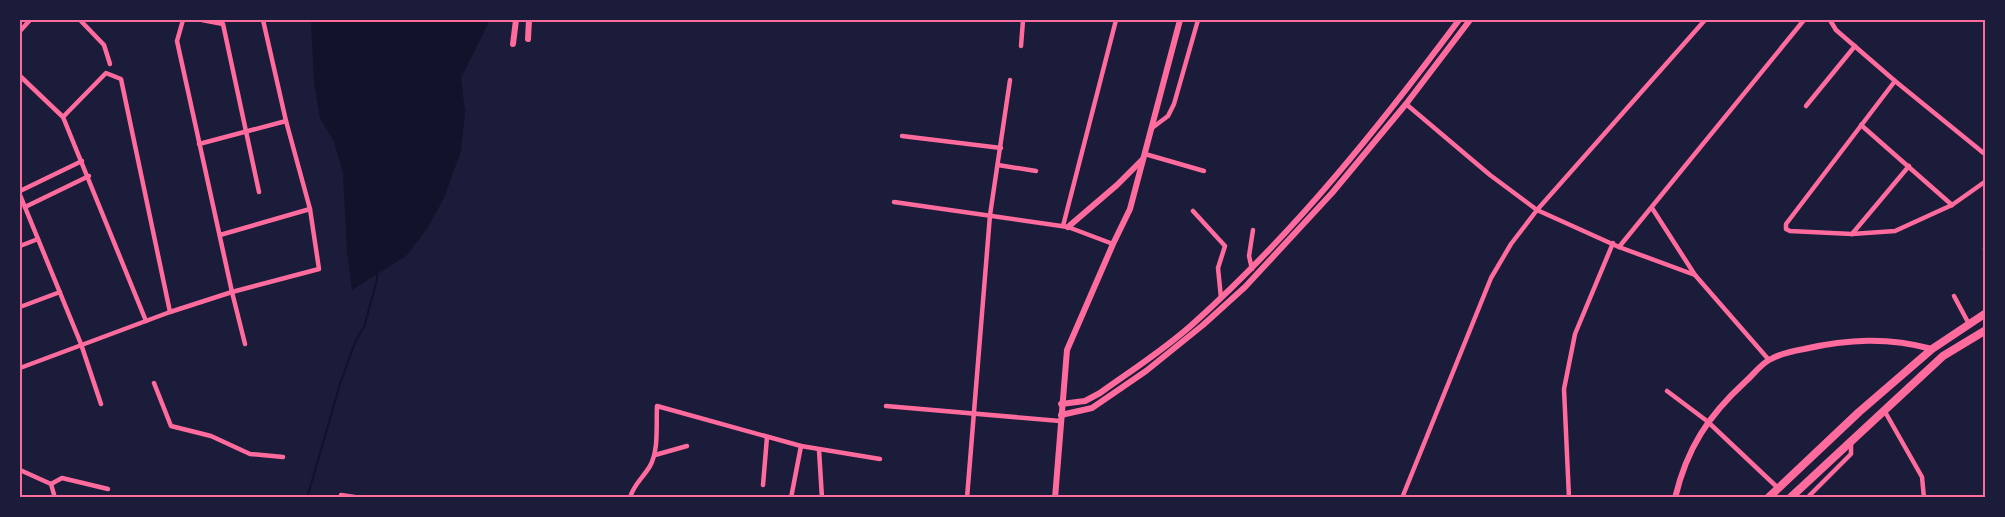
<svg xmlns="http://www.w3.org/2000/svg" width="2005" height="517" font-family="'PT Serif',serif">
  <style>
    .water { fill: #12122b }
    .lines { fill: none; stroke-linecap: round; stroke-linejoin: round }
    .stream { stroke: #12122b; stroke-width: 2 }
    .minor { stroke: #ff6b9d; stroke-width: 4.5 }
    .tertiary { stroke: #ff6b9d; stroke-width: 6 }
    .primary { stroke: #ff6b9d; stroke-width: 8 }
    .neatline { fill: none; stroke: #ff6b9d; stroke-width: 2 }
  </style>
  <rect width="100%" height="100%" fill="#1b1b3a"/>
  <path class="water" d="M311,20h179l-29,58 4,34 -4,39 -17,47 -17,31 -21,27 -54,34 -5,-38 -4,-80 -9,-30 -14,-24 -6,-36z"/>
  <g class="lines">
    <path class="stream" d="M307,498l33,-114 16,-44 8,-13 13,-47v-8"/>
    <g class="minor">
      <path d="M80,20l24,25 6,19"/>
      <path d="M183,20l-6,21 55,251 13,52"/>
      <path d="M202,20l21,4 36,168"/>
      <path d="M1830,20l6,10 59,51 91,74"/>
      <path d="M20,31l10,-11"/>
      <path d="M1021,46l2,-26"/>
      <path d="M20,76l43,41 83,204"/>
      <path d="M1895,81l-109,143v5l4,2 62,3 43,-3 57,-26 34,-24"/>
      <path d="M1406,104l84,71 47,35 82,37 76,28"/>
      <path d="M1806,106l49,-60"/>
      <path d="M63,117l43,-44 15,6 49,233"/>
      <path d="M1861,125l91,80"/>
      <path d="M1152,128l16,-12 6,-12 24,-84"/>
      <path d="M902,136l99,12"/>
      <path d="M199,144l87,-23"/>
      <path d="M1145,154l59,17"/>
      <path d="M998,165l38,6"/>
      <path d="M20,191l62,-30"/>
      <path d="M20,195l61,149 20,60"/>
      <path d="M894,202l174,25 45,17"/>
      <path d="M25,207l64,-31"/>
      <path d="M1652,208l43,67 74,85"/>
      <path d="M1193,211l32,35 -7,22 3,30"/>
      <path d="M1063,226l53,-206"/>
      <path d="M1852,234l57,-68"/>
      <path d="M220,235l90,-26"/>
      <path d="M20,246l18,-7"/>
      <path d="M1619,247l185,-227"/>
      <path d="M1985,249l1,1"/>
      <path d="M1252,269l-3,-13 4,-26"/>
      <path d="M1954,296l15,28"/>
      <path d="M20,307l40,-15"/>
      <path d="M20,368l150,-56 62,-20 87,-23 -9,-60 -24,-88 -23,-101"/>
      <path d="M154,383l17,43 40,10 39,18 33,3"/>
      <path d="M1667,391l40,30 71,67"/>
      <path d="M886,406l174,15"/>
      <path d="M1884,410l38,67 2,21"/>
      <path d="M819,450l3,48"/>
      <path d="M655,455l32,-9"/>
      <path d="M20,470l31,14 11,-6 46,11"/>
      <path d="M51,484l4,14"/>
      <path d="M763,485l4,-48"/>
      <path d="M341,498v-3l20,3"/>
      <path d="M630,498c3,-13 13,-20 20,-32 9,-16 6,-41 7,-60l144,40 79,13"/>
      <path d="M791,498l10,-52"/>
      <path d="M967,498l23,-283 20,-135"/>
      <path d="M1402,498l89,-220 20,-34 26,-34 168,-190"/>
      <path d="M1569,498l-5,-109 11,-55 38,-91"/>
      <path d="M1807,498l44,-44v-14"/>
    </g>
    <g class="tertiary">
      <path d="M528,39l1,-19"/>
      <path d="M513,44l3,-24"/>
      <path d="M1068,227l49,-42 26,-26"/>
      <path d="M1061,404l24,-3 15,-8c32,-23 67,-45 95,-71 100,-90 184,-195 264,-302"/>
      <path d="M1061,415l31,-7 54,-37 57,-46 42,-38 87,-94 74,-89 64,-84"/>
      <path d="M1055,498l12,-148 46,-106 17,-35 50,-189"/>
      <path d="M1675,498c12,-50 33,-82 70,-116 8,-7 15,-17 24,-22 10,-6 24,-9 35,-11 44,-10 84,-12 128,0"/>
    </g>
    <g class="primary">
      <path d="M1768,498l91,-86 73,-63 54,-36"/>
      <path d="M1790,498l153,-142 43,-26"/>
    </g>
  </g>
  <rect width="2005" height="517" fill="none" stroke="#1b1b3a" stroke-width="42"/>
  <rect x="21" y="21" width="1963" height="475" class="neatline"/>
</svg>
